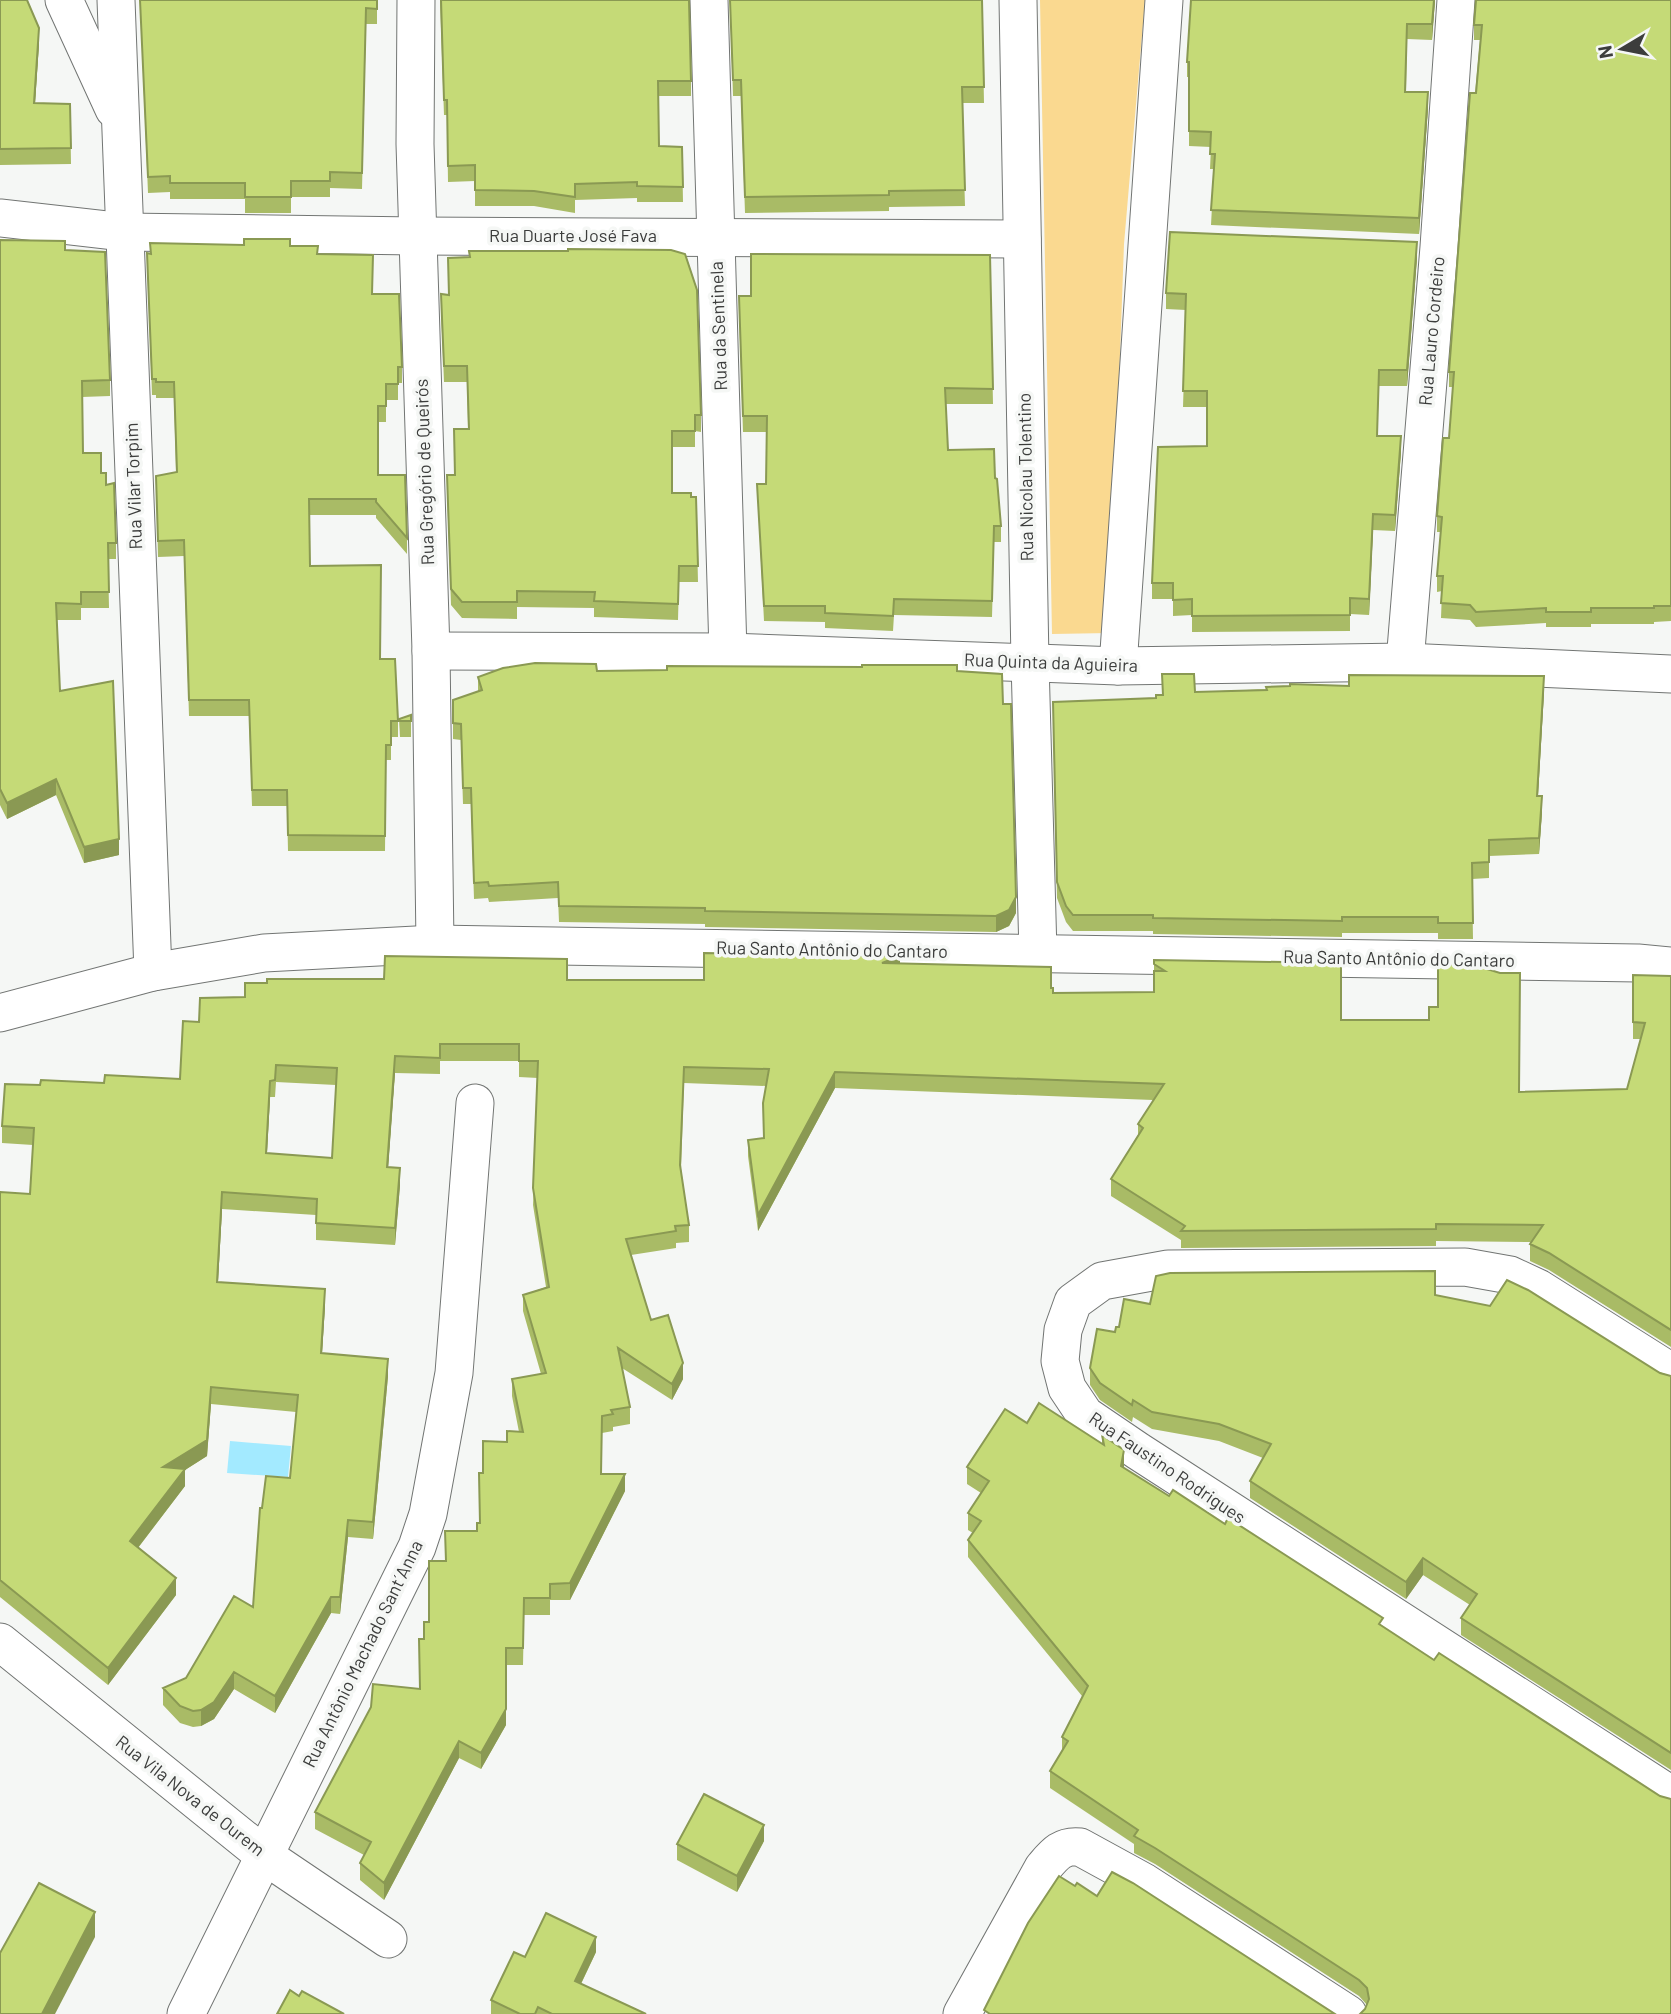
<svg xmlns="http://www.w3.org/2000/svg" width="1671" height="2014" font-family="Barlow,sans-serif">
  <style>
    .green { fill: #fad990 }
    .water { fill: #a3eaff }
    .lines { fill: none; stroke-linecap: round; stroke-linejoin: round }
    .minor-casing { stroke: #727573; stroke-width: 39 }
    .minor { stroke: #fff; stroke-width: 37 }
    .wall { fill: #a9bb66; fill-rule: evenodd }
    .shaded-wall { fill: #8a9953 }
    .building { fill: #c5da77; stroke: #8a9953; stroke-width: 2; fill-rule: evenodd }
    .labels { text-anchor: middle; stroke-width: 7; stroke-linejoin: round; paint-order: stroke }
    .street-label { font-size: 18px; fill: #3c3d3c; stroke: #f5f7f5 }
  </style>
  <rect width="100%" height="100%" fill="#f5f7f5"/>
  <path class="green" d="M1040,0h105l-21,244 -14,389 -58,1z"/>
  <path class="water" d="M230,1441l61,5 -3,31 -61,-4z"/>
  <g class="lines">
    <g class="minor-casing">
      <g id="minor">
        <path d="M64,0l50,109"/>
        <path d="M116,0l37,972"/>
        <path d="M416,0l-1,144 16,507 4,293"/>
        <path d="M709,0l19,652"/>
        <path d="M1018,0l12,662 8,291"/>
        <path d="M0,218l124,14 293,4 605,3"/>
        <path d="M431,651l297,1 390,14 287,-4 266,12"/>
        <path d="M1405,662l34,-415 17,-247"/>
        <path d="M1118,666l46,-666"/>
        <path d="M0,1013l153,-41 111,-19 171,-9 1203,19 33,3"/>
        <path d="M1671,1372l-133,-84 -28,-13 -45,-8 -297,2 -66,12 -29,21 -10,28 -3,31 7,27 18,27 53,36 533,344"/>
        <path d="M0,1642l265,214 123,83"/>
        <path d="M186,2014l231,-467 11,-33 26,-141 21,-270"/>
        <path d="M962,2014l81,-146c11,-13 18,-23 37,-21l64,35 204,132"/>
      </g>
    </g>
    <use href="#minor" class="minor"/>
  </g>
  <g class="wall">
    <path d="M0,0l39,44 -4,59 35,1 1,60 -71,1z"/>
    <path d="M140,0h237v24h-11l-4,165 -32,-1v9h-39v16h-46v-14h-75v-7l-22,1z"/>
    <path d="M440,0l251,81v15h-33l1,50 23,1 1,55h-46v-4l-62,2v13l-41,-7h-59v-25l-27,1 -1,-67h-3z"/>
    <path d="M730,0h252l2,103h-22l3,103 -76,1v4l-144,2 -4,-117h-8z"/>
    <path d="M1435,0l-3,40 -25,-1 -1,53 22,16 -9,126 -208,-9 3,-56h-4l1,-22 -22,-1v-69h-2v-15z"/>
    <path d="M1671,0v621l-17,1v2h-63v3h-45v-4l-70,4 -6,-7 -29,-2 1,-27 -5,1v-16l4,-44h-4v-16l12,-78 4,-51h-4v-15l31,-332h-6v-15z"/>
    <path d="M0,240l65,10 45,130v16l-28,1 1,56 18,20 5,12 10,58v16h-8l1,49h-28v12h-24l3,71 59,164 -35,8 -28,-68 -49,24 -7,-14z"/>
    <path d="M290,246l28,8 54,40 30,73v16h-4v17h-12v22h-8v53l29,63v16l-31,-36v-3h-66v51l70,93 18,62v16h-7v23h-5l-1,91h-97l-1,-45h-35l-3,-90h-60l-5,-160 -26,1 -2,-81 20,-4 -2,-74h-18v-3h-4l-5,-142z"/>
    <path d="M990,255l3,149h-47l2,46 47,28 6,48v16h-7l-2,75 -98,-2 -1,16 -68,-3v-6l-61,-1 -7,-137h9l1,-52h-24l-4,-121 12,-15z"/>
    <path d="M1417,258l-10,128h-28l-2,50 24,16 -6,79 -22,-1 -4,85 -19,-1v17l-158,1v-17l-19,1v-17h-21v-16l55,-137v-39h-24l3,-97 -20,-1v-16z"/>
    <path d="M449,295l252,120v17l-6,-1v16h-23v46l19,4h5l2,85h-19l-1,38 -84,-3v-9l-77,-1v12l-55,-1 -11,-13 -4,-114 7,-16 14,-46 -1,-47h-23l-3,-72z"/>
    <path d="M597,671h360l46,33 13,209 -7,13 -13,6 -291,-5v-3l-146,-2 -1,-24 -69,4 -1,-4 -14,1 -3,-95h-8l-2,-64 -8,-1v-39l25,-8v-15z"/>
    <path d="M1349,675l195,17 -6,104 4,16 -3,42 -50,2v22l-17,1 1,60h-35v-6h-96v4l-189,-3v-3h-80l-7,-9 -9,-24 -4,-180 103,-20 39,-6 154,-6z"/>
    <path d="M411,715v22h-11l-1,-18z"/>
    <path d="M1154,960l187,60 178,72 108,-3 14,-50h-8v-64l38,1v371l-122,-77 -19,-9v-17l2,-2 -96,-1v5l-255,2v-8l-70,-44v-17l27,-44v-11l15,-24 -318,-12 -77,143 -10,-75v-16l15,-2 3,-52 -82,-3 -3,86 8,56v17l-13,1v5l-45,7 20,65 32,59 -11,21 -50,-32 8,39v17l-17,3v4l-11,2 -1,41 24,17 -55,109h-20v15h-26l-1,50h-17v60l-25,44 -22,-11 -75,142 -24,-20v-17l4,-8 -49,-26v-17l104,-123 5,-50 22,-78 31,-30 2,-8 4,-50 24,-31 12,-10 -7,-36v-17l29,-5 -18,-63v-16l23,-8 -13,-82 5,-127 -19,-1v-16h-79v13l-45,-1 -7,94 12,18 -5,60 -79,-5v-25l-94,-6 -4,73 107,24 -3,47 66,23 -15,163 -25,-2 -8,77 -9,-1 -56,100 -41,-24 -20,30 -13,7 -8,1 -13,-4 -17,-18v-17l23,-10 67,-71 9,-99 28,-30 6,-66 -85,-8 -4,52 -22,14v16l-47,62 38,47 -68,90 -108,-88v-405l30,2 3,-49 -31,-2v-17l38,-41 140,-6 19,-57 46,-25 322,-17h137l196,-16 151,24 2,5 101,-1zM276,1082l60,3 -4,73 -65,-5 3,-56h5z"/>
    <path d="M1435,1295l236,81v394l-210,-135v-17l9,-13 -47,-30 -17,24 -156,-101v-17l13,-23 -44,-17 -67,-12 -19,-12 -1,5 -32,-22 -10,-15v-17l29,-41 31,-23z"/>
    <path d="M1027,1423l75,21v-9l22,33 45,28 214,131 288,387 -306,-5 2,-4 -8,-9 -204,-132 -21,-11v-9l-84,-56v-17l12,-20v-14l20,-41 -114,-139v-17l5,-7 -5,-3v-17l13,-20 -14,-9v-17z"/>
    <path d="M764,1841l-27,51 -60,-32v-16z"/>
    <path d="M596,1952l-15,32 65,30h-155v-14l34,-43z"/>
  </g>
  <g class="shaded-wall">
    <path d="M1434,0h1l-3,40v-16z"/>
    <path d="M39,28v16l-5,75v-16z"/>
    <path d="M1428,92v16l-9,126v-16z"/>
    <path d="M1417,242v16l-10,128v-16z"/>
    <path d="M1401,436v16l-6,79v-16z"/>
    <path d="M1373,514v16l-4,85v-16z"/>
    <path d="M1544,676v16l-7,120v-16z"/>
    <path d="M56,779v16l-49,24v-16z"/>
    <path d="M1542,796v16l-3,42v-16z"/>
    <path d="M119,839v16l-35,8v-16z"/>
    <path d="M1016,897v16l-7,13 -13,6v-16z"/>
    <path d="M900,956v16l-18,-9z"/>
    <path d="M395,1056v17l-8,111v-17z"/>
    <path d="M835,1072v16l-77,143v-16z"/>
    <path d="M270,1081v16l-4,72v-16z"/>
    <path d="M400,1168v17l-5,60v-17z"/>
    <path d="M222,1192v17l-5,90v-17z"/>
    <path d="M325,1289v17l-4,64v-17z"/>
    <path d="M388,1359v17l-15,163v-17z"/>
    <path d="M683,1363v16l-11,21v-16z"/>
    <path d="M211,1387v17l-4,52 -22,14v16l-55,72v-17l33,-74z"/>
    <path d="M1124,1450v17l-3,16v-17z"/>
    <path d="M625,1474v17l-55,109v-17z"/>
    <path d="M348,1520v17l-8,77v-17z"/>
    <path d="M1423,1558v17l-17,24v-17z"/>
    <path d="M176,1578v17l-68,90v-17z"/>
    <path d="M331,1597v16l-56,100v-17z"/>
    <path d="M234,1672v17l-20,30 -13,7v-16z"/>
    <path d="M506,1709v16l-25,44v-16z"/>
    <path d="M459,1741v17l-75,142v-17z"/>
    <path d="M764,1825v16l-27,51v-16z"/>
    <path d="M95,1912v25l-40,77h-13z"/>
    <path d="M596,1937v15l-21,44v-15z"/>
  </g>
  <g class="building">
    <path d="M0,0h27l12,28 -5,75 36,1 1,44 -71,1z"/>
    <path d="M140,0h237v9l-11,-1 -4,165 -32,-1v9h-39v16h-46v-14h-75v-7l-22,1z"/>
    <path d="M441,0h248l2,81h-33l1,65 23,1 1,40 -46,-1v-4l-62,2v13l-41,-6 -59,-1v-25l-27,1 -1,-66h-3z"/>
    <path d="M730,0h252l2,87h-22l3,103 -76,1v4l-144,2 -4,-117h-8z"/>
    <path d="M1191,0h243l-2,24h-25l-2,68h23l-9,126 -208,-8 4,-56h-5l1,-22 -22,-1v-69h-2z"/>
    <path d="M1476,0h195v606h-17v2h-63v4h-45v-4l-70,4 -6,-7 -29,-2 2,-27h-6l5,-59 -5,-1 6,-78h6l5,-66h-5l21,-279h6l6,-68h-8z"/>
    <path d="M1170,232l247,10 -10,128h-28l-2,66h24l-6,79 -22,-1 -4,85 -19,-1v17l-158,1v-17l-19,1v-17h-21l6,-136 49,-1v-55h-24l3,-97 -20,-1z"/>
    <path d="M244,239h46v7h28l-1,8 56,1 -1,39h27l3,73h-4v17h-12v22h-8v69h27l2,63 -31,-36v-3h-67l1,67 71,-1 -1,94h15l3,62h-7v24h-5l-1,91 -97,-1 -1,-45h-35l-3,-90h-60l-5,-160 -26,1 -2,-65 21,-4 -3,-90h-18v-3h-4l-5,-126 4,1 -1,-11 94,2z"/>
    <path d="M0,240l65,1v9l40,2 5,128 -28,1 1,72h18v20h5v12l8,-2 2,60h-8l1,49h-28v12l-25,-1 4,88 53,-10 6,158 -35,8 -28,-68 -49,24 -7,-14z"/>
    <path d="M568,249l103,1 14,4 12,36 4,125h-6v16h-23v62h19v4h5l2,69h-19l-1,38 -84,-3 1,-9 -78,-1v11h-55l-11,-13 -4,-114h8l-1,-46h15l-2,-63h-23l-3,-72 8,1 -1,-37 22,-1 -1,-6h99z"/>
    <path d="M751,254l239,1 3,134 -48,-1 3,62 46,-1 1,29 2,1 4,47h-7l-2,75 -98,-2 -1,17 -68,-3v-7h-61l-7,-122h9l1,-68h-24l-4,-120h12z"/>
    <path d="M535,663l61,1 1,7 70,-1v-4l195,1v-2h95v6l45,3 1,30h8l5,193 -7,13 -13,6 -291,-5v-3l-146,-2 -1,-24 -69,4 -1,-4 -14,1 -3,-95h-8l-2,-64 -8,-1v-23l29,-10 -4,-13 25,-9z"/>
    <path d="M1162,674h32l1,18 72,-2 -1,-3 24,-1v-2l59,2v-11l195,1 -7,120h5l-3,42 -50,2v22l-17,1 1,60h-35v-6h-96v4l-189,-3v-3h-80l-7,-9 -9,-24 -4,-180 103,-4v-3h7z"/>
    <path d="M411,715v6h-11l-1,-2z"/>
    <path d="M704,953l196,3 -18,7 169,4v21h2v5l101,-1v-21h11l-11,-7v-4l187,3v57h88v-13h9v-43l36,1 26,8h20l-1,119 108,-3 18,-66 -12,-1v-47l38,1v354l-122,-77 -19,-9 13,-19 -107,-1v5l-255,2 4,-5 -74,-47 32,-51 -5,-4 26,-40 -329,-12 -77,143 -10,-75 16,-2 -1,-35 6,-34 -85,-2 -4,98 9,60 -14,1 1,5 -50,8 25,81 17,-5 15,48 -11,21 -54,-36 12,59 -19,3 2,4 -11,2 -1,58h24l-55,109 -20,1v14h-26l-1,50h-17v61l-25,44 -22,-12 -75,142 -24,-20 11,-21 -56,-30 56,-105 2,-23 47,5 -1,-50h5v-17h5v-61h17l-1,-30h32v-8h3l-1,-50h4v-32l24,1v-11l16,1 -11,-53 34,-6 -23,-78 26,-8 -16,-99 5,-127h-19v-17h-79v14l-45,-2 -8,111 13,1 -5,60 -79,-5 1,-24 -95,-7 -5,90 108,7 -4,64 67,6 -15,163 -25,-2 -8,77h-9l-56,99 -41,-24 -20,30 -13,8 -8,1 -13,-5 -17,-18 23,-10 48,-82 19,11 7,-99h2l4,-32 24,2 8,-83 -87,-8 -4,53 -44,27 22,2 -55,72 46,37 -68,90 -108,-88v-388l30,2 4,-66 -32,-2 3,-42 35,1 1,-5 63,3 1,-8 75,4 3,-58 16,1 1,-24 45,-1v-14h22v-4h117l1,-23 182,3v21h137zM276,1065l61,3 -5,90 -66,-5 4,-72 5,-1z"/>
    <path d="M1435,1271v24l55,11 17,-26 21,10 132,83 11,3v377l-210,-135 16,-24 -54,-36 -17,24 -156,-101 21,-37 -52,-20 -67,-12 -19,-12 -1,5 -32,-22 -10,-15 7,-39 18,3 1,-5h3l5,-28 26,5 6,-28 14,-3z"/>
    <path d="M1039,1403l65,42 -2,-10 22,15 -3,16 48,30 4,-6 52,34 3,-6 155,100 -4,6 55,36 5,-7 221,143 11,3v215h-311l5,-5 4,-10 -2,-11 -8,-8 -204,-132 -21,-12 4,-6 -88,-59 18,-30 -6,-4 26,-51 -120,-146 13,-19 -13,-8 21,-32 -22,-14 38,-58 22,14z"/>
    <path d="M704,1794l60,31 -27,51 -60,-32z"/>
    <path d="M1112,1872l21,11 202,131h-345l-6,-4 44,-87 31,-47 16,10 2,-3 20,13z"/>
    <path d="M39,1883l56,29 -53,102h-42v-61z"/>
    <path d="M546,1913l50,24 -21,44 71,33h-94l-14,-7 -3,7h-15l-29,-14 23,-48 11,5z"/>
    <path d="M290,1990l9,6 3,-5 42,23h-67z"/>
  </g>
  <g class="labels">
    <g class="street-label">
      <text x="573" y="242">Rua Duarte José Fava</text>
      <text transform="translate(719 326) rotate(-92)" y="6">Rua da Sentinela</text>
      <text transform="translate(1432 331) rotate(-85)" y="6">Rua Lauro Cordeiro</text>
      <text transform="translate(425 472) rotate(-92)" y="6">Rua Gregório de Queirós</text>
      <text transform="translate(1026 477) rotate(-91)" y="6">Rua Nicolau Tolentino</text>
      <text transform="translate(134 486) rotate(-92)" y="6">Rua Vilar Torpim</text>
      <text transform="translate(1051 663) rotate(2)" y="6">Rua Quinta da Aguieira</text>
      <text transform="translate(832 950) rotate(1)" y="6">Rua Santo Antônio do Cantaro</text>
      <text transform="translate(1399 959) rotate(1)" y="6">Rua Santo Antônio do Cantaro</text>
      <text transform="translate(1167 1468) rotate(34)" y="6">Rua Faustino Rodrigues</text>
      <text transform="translate(363 1654) rotate(-64)" y="6">Rua Antônio Machado Sant´Anna</text>
      <text transform="translate(190 1796) rotate(38)" y="6">Rua Vila Nova de Ourem</text>
    </g>
  </g>
  <g transform="translate(1622 49) rotate(260)" stroke="#f5f7f5" stroke-width="5" paint-order="stroke">
  <path d="M0-5L12 26L0 18L-12 26Z" fill="#3c3d3c"/>
  <text y="-10" font-size="19" font-weight="bold" text-anchor="middle" fill="#3c3d3c">N</text>
  </g>
</svg>
